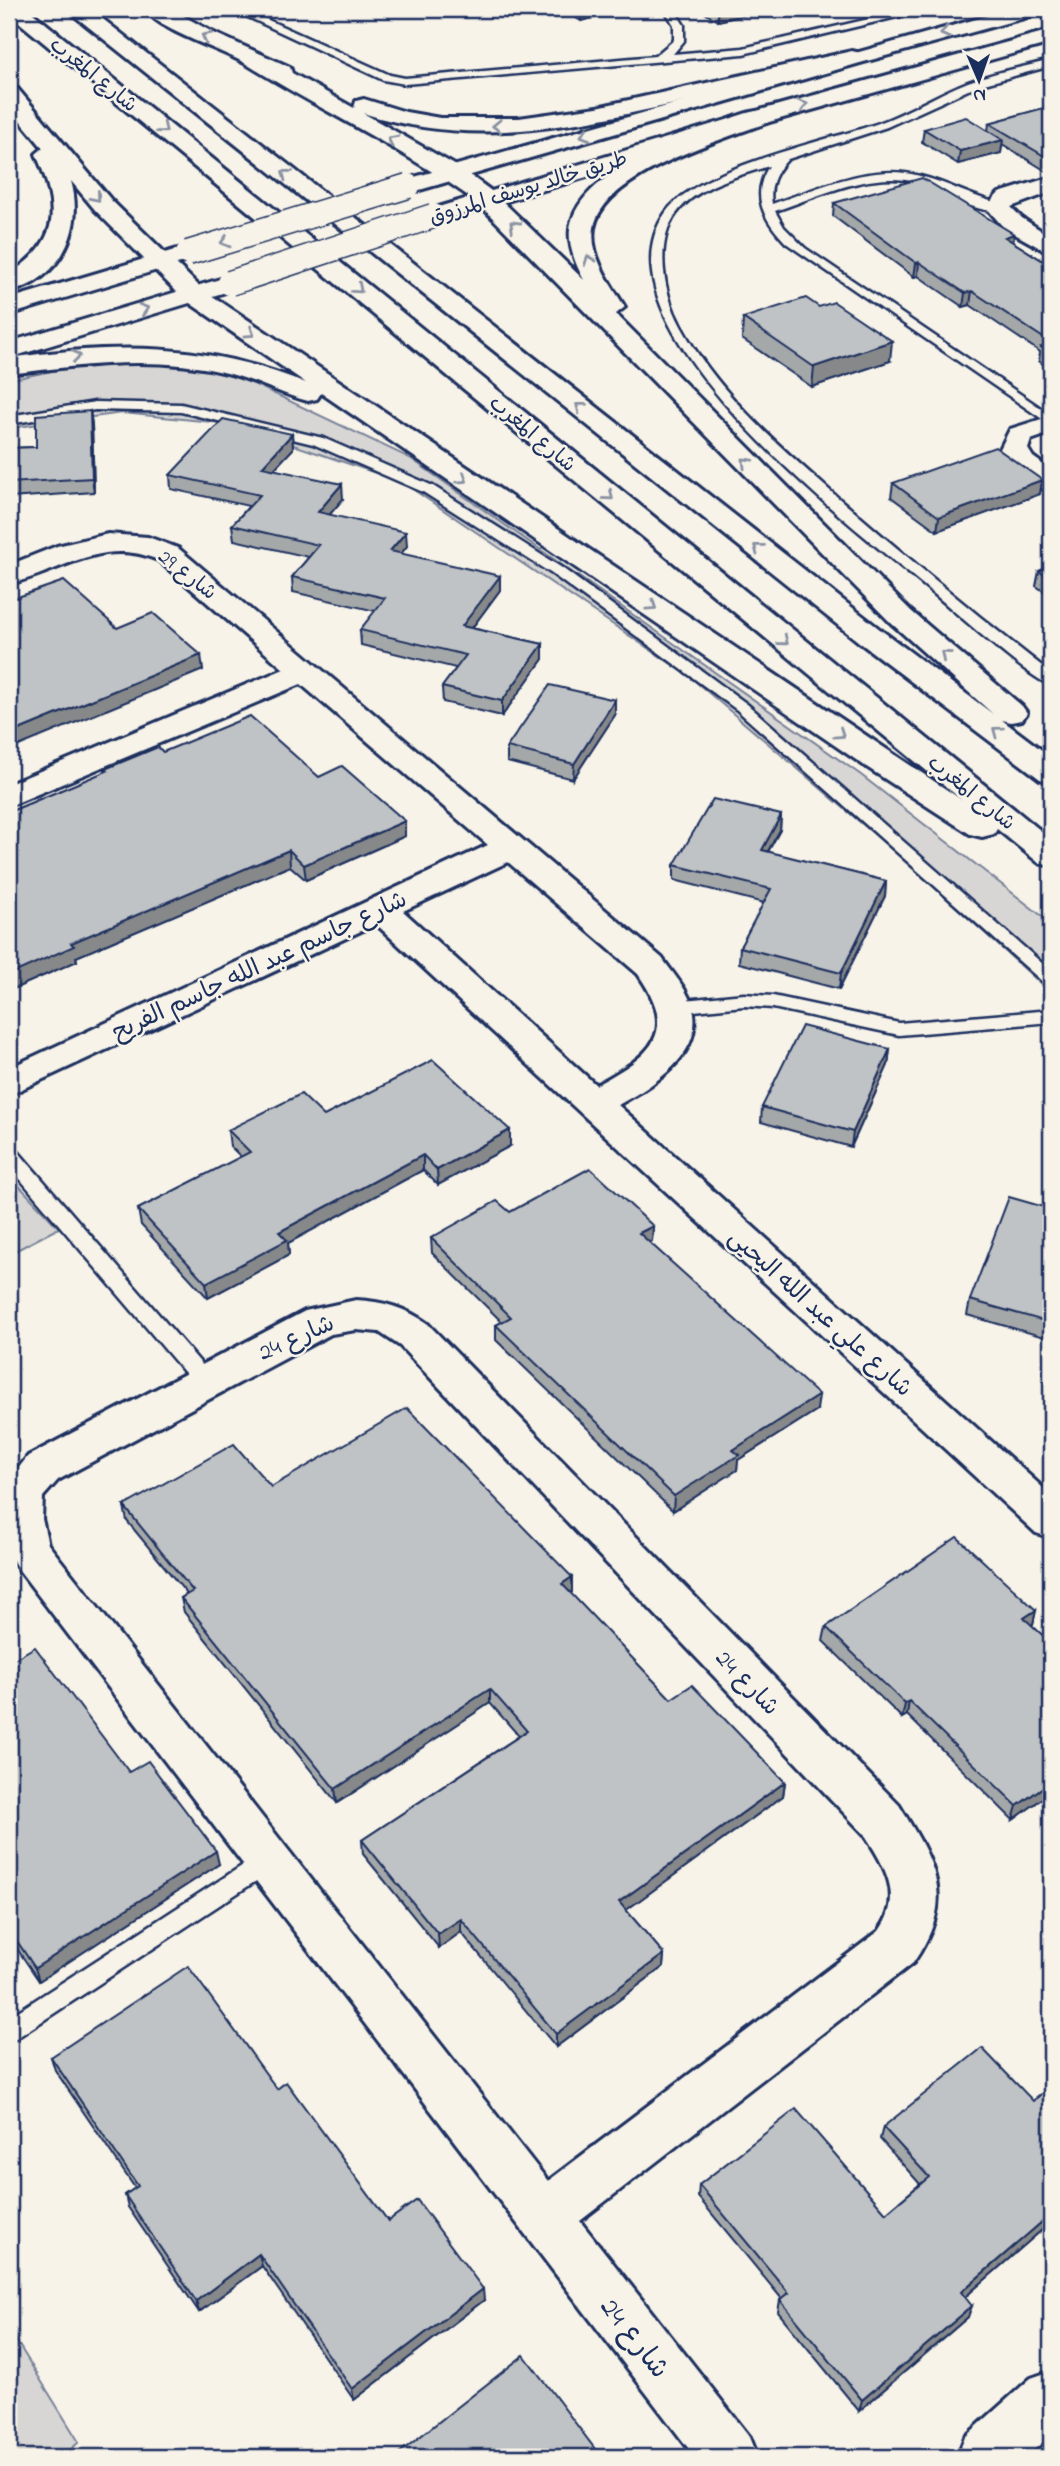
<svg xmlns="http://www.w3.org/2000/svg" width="1060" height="2466" font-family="'Indie Flower','Playpen Sans Arabic',sans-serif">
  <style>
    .green { fill: #d7d6d4; stroke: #798299; stroke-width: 2 }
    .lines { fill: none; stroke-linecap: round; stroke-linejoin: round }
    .lane-casing { stroke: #1b2f5e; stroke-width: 5 }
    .street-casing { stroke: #1b2f5e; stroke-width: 6 }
    .primary-casing { stroke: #1b2f5e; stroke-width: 6 }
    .highway-casing { stroke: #1b2f5e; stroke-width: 6 }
    .lane { fill: #f7f3e8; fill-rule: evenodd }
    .street { fill: #f7f3e8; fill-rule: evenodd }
    .primary { fill: #f7f3e8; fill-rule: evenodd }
    .highway { fill: #f7f3e8; fill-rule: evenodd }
    .primary-bridge-casing { stroke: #1b2f5e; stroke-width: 27; stroke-linecap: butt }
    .primary-bridge { stroke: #f7f3e8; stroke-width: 24 }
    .wall { fill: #a5a8a9; stroke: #1b2f5e; stroke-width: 2 }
    .shaded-wall { fill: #86888a; stroke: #1b2f5e; stroke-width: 2 }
    .building { fill: #c0c3c5; stroke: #1b2f5e; stroke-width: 2 }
    .oneway { stroke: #8991a3 }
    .labels { text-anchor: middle; stroke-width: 5; stroke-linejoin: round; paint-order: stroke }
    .far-street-label { font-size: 21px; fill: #1b2f5e; stroke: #f7f3e8 }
    .street-label { font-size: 24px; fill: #1b2f5e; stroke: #f7f3e8 }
    .near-street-label { font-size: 28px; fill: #1b2f5e; stroke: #f7f3e8 }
  </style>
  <rect width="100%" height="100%" fill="#f7f3e8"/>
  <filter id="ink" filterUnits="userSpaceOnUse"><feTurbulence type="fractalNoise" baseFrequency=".0143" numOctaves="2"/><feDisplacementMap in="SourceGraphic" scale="14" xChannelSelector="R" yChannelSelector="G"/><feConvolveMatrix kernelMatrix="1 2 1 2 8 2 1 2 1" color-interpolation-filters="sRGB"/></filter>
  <g filter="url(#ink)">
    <g class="green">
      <path d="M117,357l86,3 207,98 451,317 190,148v70l-150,-136 -212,-181 -287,-194 -170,-58 -109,-11 -114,15v-48z"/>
      <path d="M9,1175l50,53 -50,26z"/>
      <path d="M9,2329l70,113 -17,15h-53z"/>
    </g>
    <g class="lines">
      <g class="lane-casing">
        <g id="lane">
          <path d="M231,9h13l146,66 15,3 250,-22 19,-16v-15l-10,-16h10l10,16v16l-11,13 70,-6 169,-39h18l-187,45 -338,30 -22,-4z"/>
          <path d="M1051,60v6l-74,20 -90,41 -99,32c-13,14 -19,26 -16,45 45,-15 100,-42 148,-28 29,7 53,22 82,28v6c-30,5 -58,-21 -86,-28 -46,-12 -98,15 -141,29l9,16 21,21 246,167v10l-265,-182c-22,-23 -36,-47 -17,-77 -31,10 -73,20 -93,48 -22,31 -12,81 5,112 38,70 103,124 161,175 68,59 138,117 209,172v12c-20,-5 -98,-75 -118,-92 -75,-63 -348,-267 -267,-381 31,-44 157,-70 210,-88 32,-11 61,-30 92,-42 27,-10 56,-15 83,-22z"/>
          <path d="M95,402l86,2 142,34 110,48 129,82 185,136 304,267v15l-6,-2 -308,-274 -185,-136 -129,-82 -110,-48 -132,-32 -86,-2 -86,14v-8z"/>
          <path d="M744,994l29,2 126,27 152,-13v12l-152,13 -126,-27 -29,-2 -70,7 -9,-6 9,-6z"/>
          <path d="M9,1147l7,2 195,226 3,6 -3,6h-14l-188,-221z"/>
          <path d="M268,1849l8,3 4,8 -4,8 -267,175v-26z"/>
        </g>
      </g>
      <g class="street-casing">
        <g id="street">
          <path d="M1051,177v15l-40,15 11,11 29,19v17l-47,-26 -18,-21 13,-14z"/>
          <path d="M1051,416v17l-20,7 -3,9 5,8 18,13v21c-23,-5 -39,-23 -51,-42l10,-20z"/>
          <path d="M108,534l40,3 30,11 484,410c12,17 29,35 32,56 6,44 -44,73 -76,91l433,390v43l-15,-5 -660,-609 -367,171v-27l479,-223 -187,-161 -292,122v-22l275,-115 -126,-109c-55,-24 -97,12 -149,24v-19l48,-19zM508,862l130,112c42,60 13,81 -42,111l-193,-174z"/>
          <path d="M356,1300c26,1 51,8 72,24l471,481c37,60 58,94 14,158l-333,258 170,216 8,20h-63l-679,-891 -7,-14v-72l19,-24 277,-145zM356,1330l23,2 21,14 465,489c20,32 39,61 14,96l-331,250 -500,-637 -6,-25 1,-22 15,-17 273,-146z"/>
          <path d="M1051,2371v64l-25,22h-69l8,-20 66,-59z"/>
        </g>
      </g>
      <g class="primary-casing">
        <g id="primary">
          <path d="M1012,9h34l-4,4 -182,50 -444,128h-16l-4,-5 4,-5z"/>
          <path d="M1051,30v13l-282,79 -328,99h-16l-4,-5 4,-5 328,-99z"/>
          <path d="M188,246l9,2 3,5 -3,5 -188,57v-16z"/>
          <path d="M230,276l9,2 3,5 -3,5 -230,70v-16z"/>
        </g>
      </g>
      <g class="highway-casing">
        <g id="highway">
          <path d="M9,9h19l1023,830v27l-12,-3 -42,-34 -3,5 -12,3 -12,-3 -105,-68 -544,-373 -4,6 -9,2c-28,-7 -53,-21 -81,-28 -72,-18 -145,-8 -218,1v-16c107,-15 195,-16 297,25l-122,-84 -88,-88 -25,-30c14,48 -11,100 -62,111v-18c53,-33 50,-67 27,-120l7,-6 -34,-41v-21l8,2 95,113 90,88 760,511 -953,-786z"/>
          <path d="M66,9h24l791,621 112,84 -102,-91 -413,-420c-72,-53 -154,-91 -230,-138 -25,-16 -86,-32 -103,-56h26l43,24 76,34 2,6 62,35 2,-7 8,-2 42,13 34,6h79l78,-11 255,-56 8,2 3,5 -11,7c-59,13 -119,26 -178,39 -108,23 -203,44 -311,9l97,55 34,25 90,87c-8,-15 -16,-33 -14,-51 7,-52 91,-82 133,-98 18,-7 46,-24 66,-19l3,5 -3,5c-45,17 -166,52 -175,106 -5,27 17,57 31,79l-9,7 295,297 111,95 5,7 -5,7 -11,2 -9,-2 49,37v25l-11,-3 -181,-137z"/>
        </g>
      </g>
      <use href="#lane" class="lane"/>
      <use href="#street" class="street"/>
      <use href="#primary" class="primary"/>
      <use href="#highway" class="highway"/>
      <g class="primary-bridge-casing">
        <g id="primary-bridge">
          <path d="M188,253l220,-67"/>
          <path d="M230,283l203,-67"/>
        </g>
      </g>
      <use href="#primary-bridge" class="primary-bridge"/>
    </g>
    <g class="wall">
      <path d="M561,9h66l-46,12z"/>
      <path d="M698,9h74l-54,12z"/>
      <path d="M1051,99v75l-49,-30 -1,9 -43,11 -36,-22 2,-13 64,2 1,-8 59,-16 1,-7z"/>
      <path d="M834,203l180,31 -1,8 38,24v104l-12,-9 1,-9 -70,-47 -7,2 -45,-31 -4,1 -81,-61z"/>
      <path d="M743,318l147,43 -78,26 -70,-48z"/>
      <path d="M90,411l2,14 2,67 -84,6 -1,36v-86l27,-1z"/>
      <path d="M292,434l1,15 -19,20 69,30 -14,16 78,31 -6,8 99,36 -28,38 71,16v15l-41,57 -59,-14 -1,-15 14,-19 -95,-23 -1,-15 16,-19 -83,-19 -1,-15 17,-20 -75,-17 -2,-15 17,-19 -78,-17 -1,-14z"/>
      <path d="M1042,480l-2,14 -103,37 -46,-34 2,-14z"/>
      <path d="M1051,566v30l-15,-10 3,-15z"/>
      <path d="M615,715l-42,64 -66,-17v-15z"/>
      <path d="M163,752l156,25 86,44v15l-99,44 -16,-14 -214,91 1,4 -68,30v-179l96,-40v-3z"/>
      <path d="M781,815l-1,15 -12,22 118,29 -1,15 -46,93 -100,-26 1,-16 24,-44 -90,-23v-15z"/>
      <path d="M890,1049l-2,16 -37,82 -90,-25 1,-15z"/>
      <path d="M324,1116l186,30 -72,39 -15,-15 -135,73 1,12 -81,43 -67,-73 -3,-16 103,-52 -11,-11 -2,-16z"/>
      <path d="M1051,1209v130l-84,-24 3,-15z"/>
      <path d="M510,1212l143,14 -1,15 -3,1 168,168 -79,50 -1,10 -64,41 -177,-171v-15l6,-3 -70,-69 -1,-15z"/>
      <path d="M271,1487l301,90v15l-2,1 101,106 114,83 -2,14 -157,114 38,44 -1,13 -107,80 -95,-115 -22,16 -76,-94 -1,-14 157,-104 -29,-33 -153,100 -153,-191 -3,-14 6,-4 -60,-73 -3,-15z"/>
      <path d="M1036,1610l-3,14 -2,1 20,18v149l-38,28 -106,-105 -5,3 -79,-77 3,-14z"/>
      <path d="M9,1662l120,110 90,92 -180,117 -30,-44z"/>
      <path d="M51,2057l226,32 111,132 96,79 -130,100 -92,-134 -63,46 -71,-105 -3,-12 10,-7 -80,-118z"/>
      <path d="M883,2127l168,95 -86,75 3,20 -109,94 -81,-99 2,-12 2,-1 -84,-102 1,-12 187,28 34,-29 -40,-45z"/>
    </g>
    <g class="shaded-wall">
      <path d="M581,9h46l-46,12z"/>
      <path d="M718,9h54l-54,12z"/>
      <path d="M1003,140l-2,13 -43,11 2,-13z"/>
      <path d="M1014,234l-2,14 -7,-11z"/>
      <path d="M919,262l-1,14 -4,1 2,-14z"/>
      <path d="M972,291l-2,14 -7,2 2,-14z"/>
      <path d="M892,341l-2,20 -78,26 2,-20z"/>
      <path d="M90,411l2,14 2,67 -2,-14z"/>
      <path d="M292,434l1,15 -30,32 -1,-14z"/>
      <path d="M1042,480l-2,14 -103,37 2,-14z"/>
      <path d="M342,484l1,15 -24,28 -1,-15z"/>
      <path d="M9,490l1,8 -1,36z"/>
      <path d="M406,532l1,14 -16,20 -1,-15z"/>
      <path d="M500,576v14l-37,50 -1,-14z"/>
      <path d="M543,644v15l-41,57v-15z"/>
      <path d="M201,655l2,15 -194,80v-16z"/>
      <path d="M615,700v15l-42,64 1,-15z"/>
      <path d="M781,815l-1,15 -20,35 2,-15z"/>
      <path d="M405,821v15l-99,44 -2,-15z"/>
      <path d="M289,850l1,16 -214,91 1,4 -68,30v-16l62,-32z"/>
      <path d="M886,881l-1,15 -46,93 2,-16z"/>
      <path d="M890,1049l-2,16 -37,82 2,-15z"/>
      <path d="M510,1130v16l-72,39 -1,-15z"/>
      <path d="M423,1155v15l-135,73 1,12 -81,43 -2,-15 73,-51z"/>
      <path d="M653,1226l-1,15 -13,8v-16z"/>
      <path d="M819,1395l-2,15 -79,50 -1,10 -64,41 1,-15 59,-46z"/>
      <path d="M572,1577v15l-11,6 1,-14z"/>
      <path d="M1036,1610l-3,14 -12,9 3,-15z"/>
      <path d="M490,1689v14l-153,100 -2,-14z"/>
      <path d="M909,1701l-2,14 -5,3 3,-14z"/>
      <path d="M1051,1781v11l-38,28 4,-14z"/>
      <path d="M785,1782l-2,14 -165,120 1,-14z"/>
      <path d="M216,1851l3,13 -180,117 -4,-13z"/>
      <path d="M461,1919v13l-22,16 -1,-14z"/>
      <path d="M664,1954l-1,13 -107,80v-13z"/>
      <path d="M1051,2214v8l-94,82 4,-12z"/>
      <path d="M259,2254l3,12 -63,46 -3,-11z"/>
      <path d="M483,2289l1,11 -130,100 -2,-11z"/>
      <path d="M972,2306l-4,11 -109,94 3,-11z"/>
    </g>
    <g class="building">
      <path d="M1051,106v54l-62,-37z"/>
      <path d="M966,117l37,23 -43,11 -36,-22z"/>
      <path d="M922,178l92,56 -9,3 46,29v77l-79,-52 -7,2 -46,-31 -3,1 -82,-60z"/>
      <path d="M806,298l13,9 15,-5 58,39 -78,26 -71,-49z"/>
      <path d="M1051,344v10l-10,-7z"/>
      <path d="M90,411l2,67 -83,5v-35l27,-1v-32z"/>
      <path d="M223,419l69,15 -30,33 80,17 -24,28 88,20 -16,19 110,25 -38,50 81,18 -41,57 -60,-14 24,-32 -106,-25 25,-32 -93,-21 27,-32 -87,-20 28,-30 -90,-20z"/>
      <path d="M995,447l47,33 -103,37 -46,-34z"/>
      <path d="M1051,566v14l-12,-9z"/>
      <path d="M64,581l53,47 36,-15 48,42 -192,79v-134z"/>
      <path d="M550,685l65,15 -41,64 -67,-17z"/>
      <path d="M250,716l69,61 23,-11 63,55 -101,44 -15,-15 -218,93 3,3 -65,29v-151l1,-1 -1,-1v-10l98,-41 -2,-2 53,-22 5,5z"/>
      <path d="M713,799l68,16 -19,35 124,31 -45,92 -101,-26 31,-58 -97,-24z"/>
      <path d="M802,1026l88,23 -37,83 -91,-25z"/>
      <path d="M433,1060l77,70 -73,40 -14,-15 -144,77 8,8 -81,43 -68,-74 112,-57 -22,-22 73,-36 23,22z"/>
      <path d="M590,1168l63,58 -14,7 180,162 -86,55 6,5 -65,41 -178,-171 15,-8 -80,-79 66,-37 13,11z"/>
      <path d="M1009,1197l42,12v114l-81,-23z"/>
      <path d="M407,1408l165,169 -10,7 109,115 21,-14 93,97 -166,120 45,52 -108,80 -95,-115 -23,15 -76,-94 165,-109 -37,-42 -155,100 -154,-191 12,-7 -69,-85 110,-62 37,43z"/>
      <path d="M957,1537l79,73 -12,8 27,25v138l-34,25 -108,-105 -4,3 -79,-77z"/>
      <path d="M35,1647l94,125 19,-11 68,90 -181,117 -26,-39v-267z"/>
      <path d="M188,1966l89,123 9,-7 102,139 29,-21 66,89 -131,100 -93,-135 -63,47 -71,-106 13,-9 -87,-129z"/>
      <path d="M982,2048l51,53 18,-15v128l-90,78 11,14 -110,94 -82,-100 9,-7 -90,-108 97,-76 90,104 43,-36 -46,-50z"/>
      <path d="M524,2355l77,102h-207z"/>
    </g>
    <defs><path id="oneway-chevron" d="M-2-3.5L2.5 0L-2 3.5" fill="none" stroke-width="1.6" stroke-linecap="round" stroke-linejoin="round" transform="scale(1.75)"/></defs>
    <g class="oneway">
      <use href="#oneway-chevron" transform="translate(945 33) rotate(165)"/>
      <use href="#oneway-chevron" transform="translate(206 37) rotate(-152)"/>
      <use href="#oneway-chevron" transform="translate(803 105) rotate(-16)"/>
      <use href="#oneway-chevron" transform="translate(497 126) rotate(178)"/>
      <use href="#oneway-chevron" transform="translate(163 129) rotate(39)"/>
      <use href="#oneway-chevron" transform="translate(585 135) rotate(164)"/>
      <use href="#oneway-chevron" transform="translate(392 140) rotate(-151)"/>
      <use href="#oneway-chevron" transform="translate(286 174) rotate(-142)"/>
      <use href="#oneway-chevron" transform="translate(96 197) rotate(49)"/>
      <use href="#oneway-chevron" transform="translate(514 225) rotate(-136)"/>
      <use href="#oneway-chevron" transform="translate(225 242) rotate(163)"/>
      <use href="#oneway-chevron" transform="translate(589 260) rotate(-111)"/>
      <use href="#oneway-chevron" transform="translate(358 289) rotate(40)"/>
      <use href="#oneway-chevron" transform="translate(144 309) rotate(-17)"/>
      <use href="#oneway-chevron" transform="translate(250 333) rotate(34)"/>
      <use href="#oneway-chevron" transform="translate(76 356) rotate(-7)"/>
      <use href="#oneway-chevron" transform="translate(580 407) rotate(-142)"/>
      <use href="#oneway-chevron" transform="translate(746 462) rotate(-135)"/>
      <use href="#oneway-chevron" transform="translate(463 479) rotate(34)"/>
      <use href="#oneway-chevron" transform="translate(609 496) rotate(40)"/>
      <use href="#oneway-chevron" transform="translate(758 548) rotate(-142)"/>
      <use href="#oneway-chevron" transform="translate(652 606) rotate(34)"/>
      <use href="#oneway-chevron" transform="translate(784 641) rotate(39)"/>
      <use href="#oneway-chevron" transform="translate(945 655) rotate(-139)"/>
      <use href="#oneway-chevron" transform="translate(997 731) rotate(-143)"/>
      <use href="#oneway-chevron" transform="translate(840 734) rotate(34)"/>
    </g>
  </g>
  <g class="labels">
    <g class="far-street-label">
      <text transform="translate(94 74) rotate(39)" y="7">شارع المغرب</text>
      <text transform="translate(528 187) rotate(-17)" y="7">طريق خالد يوسف المرزوق</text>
      <text transform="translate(533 433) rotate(40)" y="7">شارع المغرب</text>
      <text transform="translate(188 574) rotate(38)" y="7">شارع 29</text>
      <text transform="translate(972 792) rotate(39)" y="7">شارع المغرب</text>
    </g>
    <g class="street-label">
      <text transform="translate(259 965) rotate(-25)" y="8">شارع جاسم عبد الله جاسم الفريح</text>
      <text transform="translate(821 1312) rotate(42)" y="8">شارع علي عبد الله اليحيى</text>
      <text transform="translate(296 1337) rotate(-24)" y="8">شارع 24</text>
      <text transform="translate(748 1682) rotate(46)" y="8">شارع 24</text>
    </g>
    <g class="near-street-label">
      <text transform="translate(636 2337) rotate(52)" y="10">شارع 24</text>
    </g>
  </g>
  <rect width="1060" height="2466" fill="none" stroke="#f7f3e8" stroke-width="35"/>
  <rect x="18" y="18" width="1025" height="2431" fill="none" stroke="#1b2f5e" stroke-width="2.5" filter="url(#ink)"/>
  <g transform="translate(979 80) rotate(178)" stroke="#f7f3e8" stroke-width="5" paint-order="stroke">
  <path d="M0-5L12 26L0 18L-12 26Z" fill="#1b2f5e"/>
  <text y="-10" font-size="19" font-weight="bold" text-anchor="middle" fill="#1b2f5e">N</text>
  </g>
</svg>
